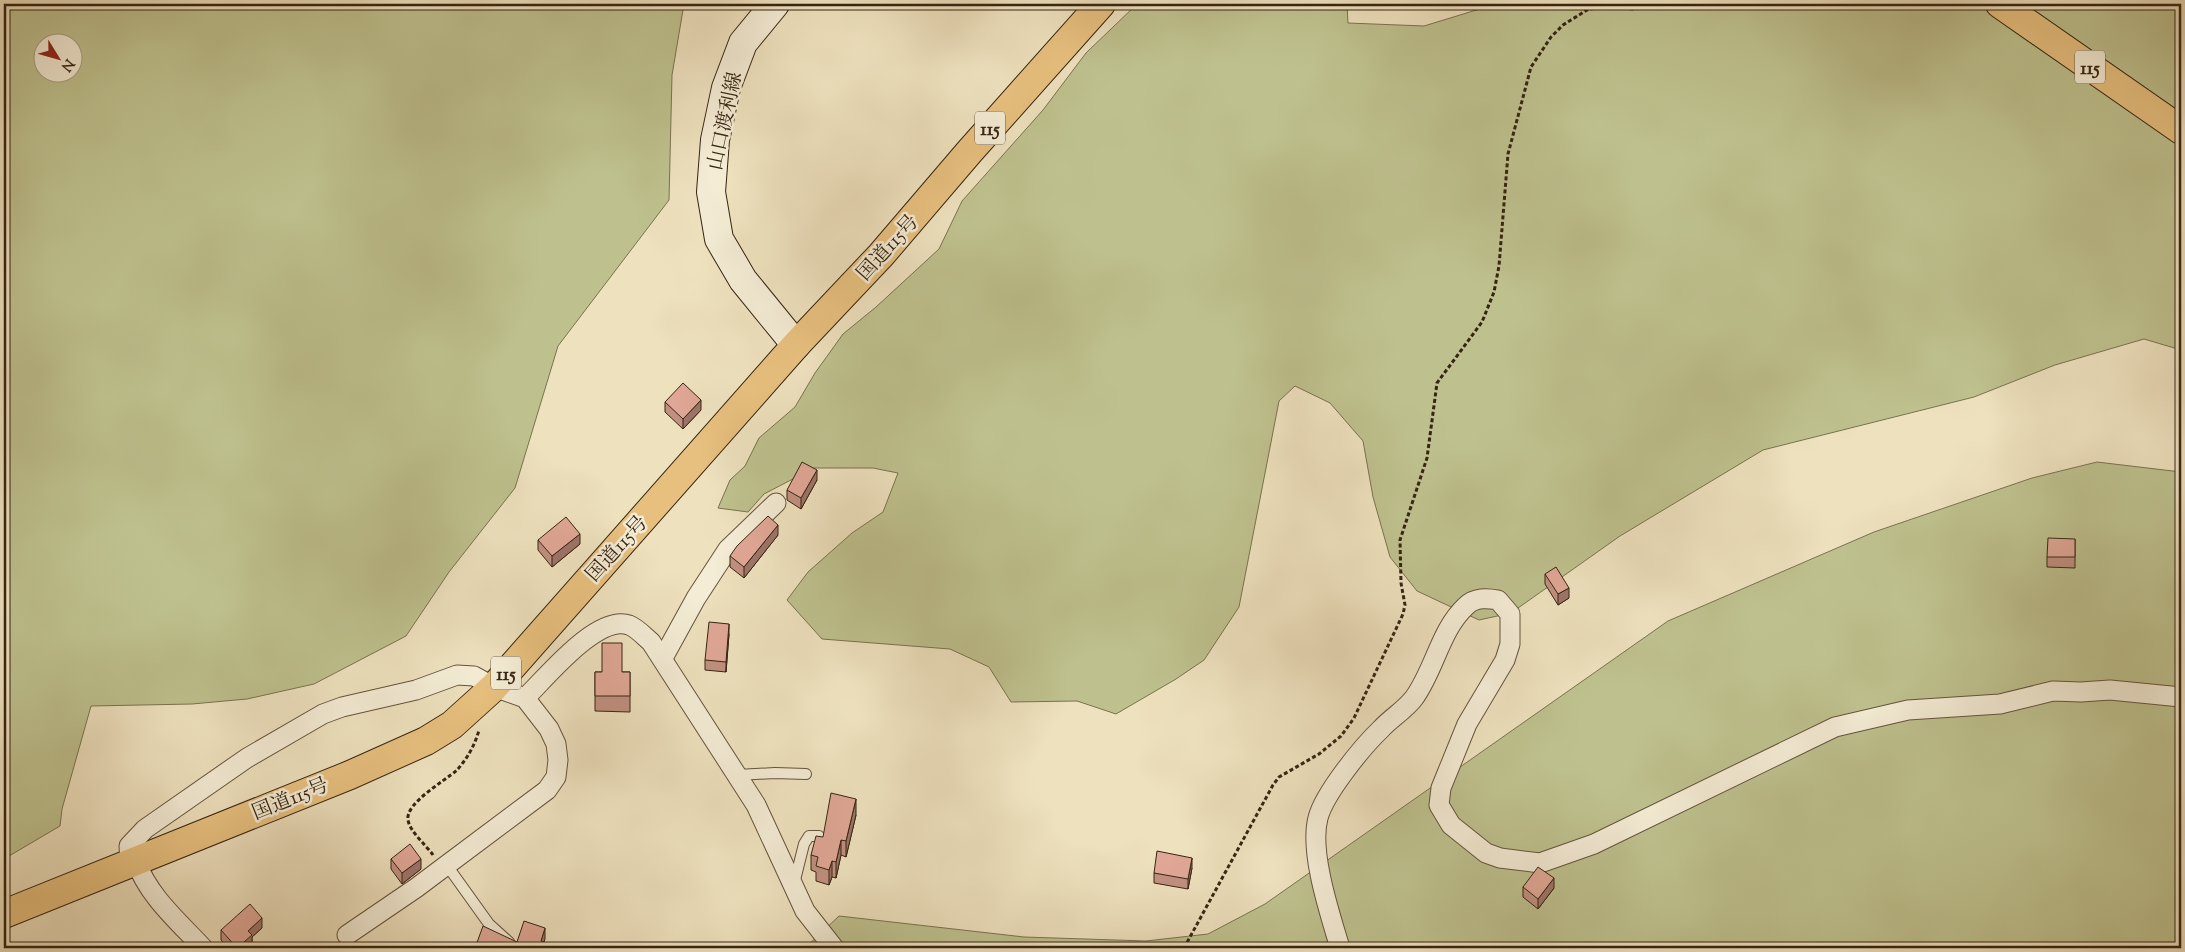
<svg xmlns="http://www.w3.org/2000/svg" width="2185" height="952" font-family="'Sorts Mill Goudy','Noto Serif JP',serif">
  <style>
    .green { fill: #bec18e; stroke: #7a7250; fill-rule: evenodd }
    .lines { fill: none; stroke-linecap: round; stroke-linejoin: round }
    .lane-casing { stroke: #64533d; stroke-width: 12 }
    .street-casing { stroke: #64533d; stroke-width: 21 }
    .secondary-casing { stroke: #362412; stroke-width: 30 }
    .highway-casing { stroke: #362412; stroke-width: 30 }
    .path { stroke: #362412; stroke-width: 3; stroke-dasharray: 4 2.5; stroke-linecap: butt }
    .lane { stroke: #f4ecd5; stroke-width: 10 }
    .street { stroke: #f4ecd5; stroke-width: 19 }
    .secondary { stroke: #f4ecd5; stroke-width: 28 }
    .highway { stroke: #e7c07f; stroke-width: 28 }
    .wall { fill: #c19081; stroke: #362412 }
    .shaded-wall { fill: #9d7569; stroke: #362412 }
    .building { fill: #e0a796; stroke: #362412 }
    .labels { text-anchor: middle; stroke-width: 5; stroke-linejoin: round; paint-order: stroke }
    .shield { fill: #f4ecd5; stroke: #6f604c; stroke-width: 1 }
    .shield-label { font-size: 19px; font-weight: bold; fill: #362412 }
    .street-label { font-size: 20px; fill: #362412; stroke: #f4ecd5 }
  </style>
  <rect width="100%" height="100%" fill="#eee1be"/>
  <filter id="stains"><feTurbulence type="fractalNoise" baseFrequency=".004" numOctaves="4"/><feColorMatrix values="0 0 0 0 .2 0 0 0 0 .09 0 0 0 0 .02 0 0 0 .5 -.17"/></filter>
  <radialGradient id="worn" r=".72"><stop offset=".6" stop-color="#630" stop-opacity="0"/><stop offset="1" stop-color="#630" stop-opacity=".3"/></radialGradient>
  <g class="green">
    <path d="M4,4h680l-12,71 -3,125 -111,146 -43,142 -66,84 -43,64 -92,48 -67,15 -55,5 -101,2 -29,103 -2,17 -56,33zM42,42h30v30h-30z"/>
    <path d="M1137,4h210l1,19 76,3 72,-22h685v346l-37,-11 -89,26 -81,32 -211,53 -143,86 -109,77 -32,7 -62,-29 -27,-34 -17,-60 -10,-56 -33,-38 -35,-17 -16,15 -40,206 -35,53 -28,19 -60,35 -39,-13 -66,1 -22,-35 -39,-18 -128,-10 -35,-39 21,-28 44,-39 31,-21 15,-39 -25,-5h-59l-50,26 -16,18 -30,-4 12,-28 15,-14 14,-28 36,-31 20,-34 28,-39 33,-27 63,-58 23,-48 81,-91 43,-57z"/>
    <path d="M2097,462l84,10v476h-1376l34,-32 185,21 122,4 62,-7 57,-30 403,-283 206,-89 158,-54z"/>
  </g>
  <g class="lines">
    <g class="lane-casing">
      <g id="lane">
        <path d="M737,775l38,-2 31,1"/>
        <path d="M446,864l43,60 20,18"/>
        <path d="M794,884l10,-40 5,-8h10"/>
      </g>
    </g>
    <g class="street-casing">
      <g id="street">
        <path d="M663,658l33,-60 32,-49 48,-46"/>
        <path d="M525,698c21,-20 72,-84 104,-73 8,3 15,11 22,17l105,163 49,106 29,37"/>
        <path d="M136,861c12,35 43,61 67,87"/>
        <path d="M130,864l-1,-18 16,-17 102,-71 76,-44 19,-7 74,-17 41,-15 17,1 20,11 31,11 24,31 7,15 2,16 -2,17 -9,13 -131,98 -69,47"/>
        <path d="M1340,948c-10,-34 -31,-96 -22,-130 6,-24 44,-71 63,-89 10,-11 24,-19 33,-31 21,-29 26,-68 52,-92 9,-9 21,-8 32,-6l12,14v30l-5,16 -38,64 -26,64 -2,17 12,20 35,28 14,5 40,5 54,-19 241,-117 73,-17 92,-6 53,-13 28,1 29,-2 71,7"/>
      </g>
    </g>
    <g class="secondary-casing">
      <path id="secondary" d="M775,4l-32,39 -17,45 -11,52 -4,52 8,47 24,41 53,65"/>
    </g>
    <g class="highway-casing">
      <g id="highway">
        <path d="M2000,4l181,126"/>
        <path d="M4,914l346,-139 76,-34 26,-16 42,-38 302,-342 85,-90 89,-104 131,-147"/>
      </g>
    </g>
    <g class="path">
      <path d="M433,855c-7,-10 -23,-23 -25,-35 -3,-17 37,-39 49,-50 10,-11 18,-25 22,-40"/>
      <path d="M1184,948l89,-163 6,-8 40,-23 22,-18 13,-18 49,-104 2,-9 -4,-22 -1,-43 27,-82 10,-75 45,-61 12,-30 5,-26 9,-112 23,-87 20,-30 12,-12 24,-15 17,-4 30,3 19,-5"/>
    </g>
    <use href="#lane" class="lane"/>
    <use href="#street" class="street"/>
    <use href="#secondary" class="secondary"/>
    <use href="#highway" class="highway"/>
  </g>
  <g class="wall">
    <path d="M665,402l36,8 -18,19 -18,-17z"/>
    <path d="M817,480l-16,29 -14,-9v-10z"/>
    <path d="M778,535l-34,43 -14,-11v-11z"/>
    <path d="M2075,539v29l-28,-1v-10z"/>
    <path d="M538,540l42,4 -28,23 -14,-17z"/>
    <path d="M1545,574l24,24 -11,7 -13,-21z"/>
    <path d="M729,634l-3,38 -21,-2v-10z"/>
    <path d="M595,672h35v40l-35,-1z"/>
    <path d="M856,815l-10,42 -5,-2 -5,23 -4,-1 -3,8 -13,-4v-9l-5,-2v-15z"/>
    <path d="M391,859l30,10 -19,15 -11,-15z"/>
    <path d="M1192,868l-4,21 -34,-6v-10z"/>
    <path d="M1523,887l31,1 -16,21 -15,-12z"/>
    <path d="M262,928l-10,9v9l-3,2h-21l-7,-8v-10z"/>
  </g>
  <g class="shaded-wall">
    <path d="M701,400v10l-18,19v-10z"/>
    <path d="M817,470v10l-16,29v-11z"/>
    <path d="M778,525v10l-34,43v-11z"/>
    <path d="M580,534v10l-28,23v-11z"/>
    <path d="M1569,588v10l-11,7v-11z"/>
    <path d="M729,624v10l-3,38v-10z"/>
    <path d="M856,799v16l-10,42v-16z"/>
    <path d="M841,840v15l-5,23v-16z"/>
    <path d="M1192,858v10l-4,21v-10z"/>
    <path d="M421,859v10l-19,15v-11z"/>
    <path d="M832,861v16l-3,8v-15z"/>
    <path d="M1554,878v10l-16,21v-10z"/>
    <path d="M262,918v10l-10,9v9l-3,2h-11l10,-17z"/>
    <path d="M545,928v11l-3,9 -1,-7z"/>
  </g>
  <g class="building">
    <path d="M683,383l18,17 -18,19 -18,-17z"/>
    <path d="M802,462l15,8 -16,28 -14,-8z"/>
    <path d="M768,516l10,9 -34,42 -14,-11 7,-10z"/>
    <path d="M566,517l14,17 -28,22 -14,-16z"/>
    <path d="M2048,538l27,1v18h-28z"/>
    <path d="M1556,567l13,21 -11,6 -13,-20z"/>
    <path d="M709,622l20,2 -3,38 -21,-2z"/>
    <path d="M602,643h20v29h8v24h-35v-24h7z"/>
    <path d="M831,793l25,6 -10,42 -5,-1 -5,22 -4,-1 -3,9 -13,-4 2,-9 -7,-2 5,-19 7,1z"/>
    <path d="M410,844l11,15 -19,14 -11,-14z"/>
    <path d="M1157,851l35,7 -4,21 -34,-6z"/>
    <path d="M1538,867l16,11 -16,21 -15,-12z"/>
    <path d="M250,904l12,14 -14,13 4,4 -15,13 -16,-18z"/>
    <path d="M524,921l21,7 -4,13 6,2 -1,5h-71l8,-22 34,16z"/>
  </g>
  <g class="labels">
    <g class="shield">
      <rect x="2075" y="50.5" width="30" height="33" rx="4"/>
      <rect x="975" y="111.5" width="30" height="33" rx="4"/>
      <rect x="491" y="656.5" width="30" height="33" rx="4"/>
    </g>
    <g class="shield-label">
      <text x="2090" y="74">115</text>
      <text x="990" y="135">115</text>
      <text x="506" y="680">115</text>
    </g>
    <g class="street-label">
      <text transform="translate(724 121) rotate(-78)" y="7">山口渡利線</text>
      <text transform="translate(887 247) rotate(-48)" y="7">国道115号</text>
      <text transform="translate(616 548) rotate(-48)" y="7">国道115号</text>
      <text transform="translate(290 798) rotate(-22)" y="7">国道115号</text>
    </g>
  </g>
  <rect width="2185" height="952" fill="none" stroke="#eee1be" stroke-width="20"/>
  <rect x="5" y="5" width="2175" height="942" fill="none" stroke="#362412" stroke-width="2.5"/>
  <rect x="10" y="10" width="2165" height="932" fill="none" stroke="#362412"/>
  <g transform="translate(58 58) rotate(127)"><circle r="24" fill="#f4ecd5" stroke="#a89c87"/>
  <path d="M0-4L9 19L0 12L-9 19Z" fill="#8f2418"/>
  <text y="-8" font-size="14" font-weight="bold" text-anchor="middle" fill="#362412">N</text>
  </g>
  <rect width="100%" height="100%" filter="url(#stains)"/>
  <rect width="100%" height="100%" fill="url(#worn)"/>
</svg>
